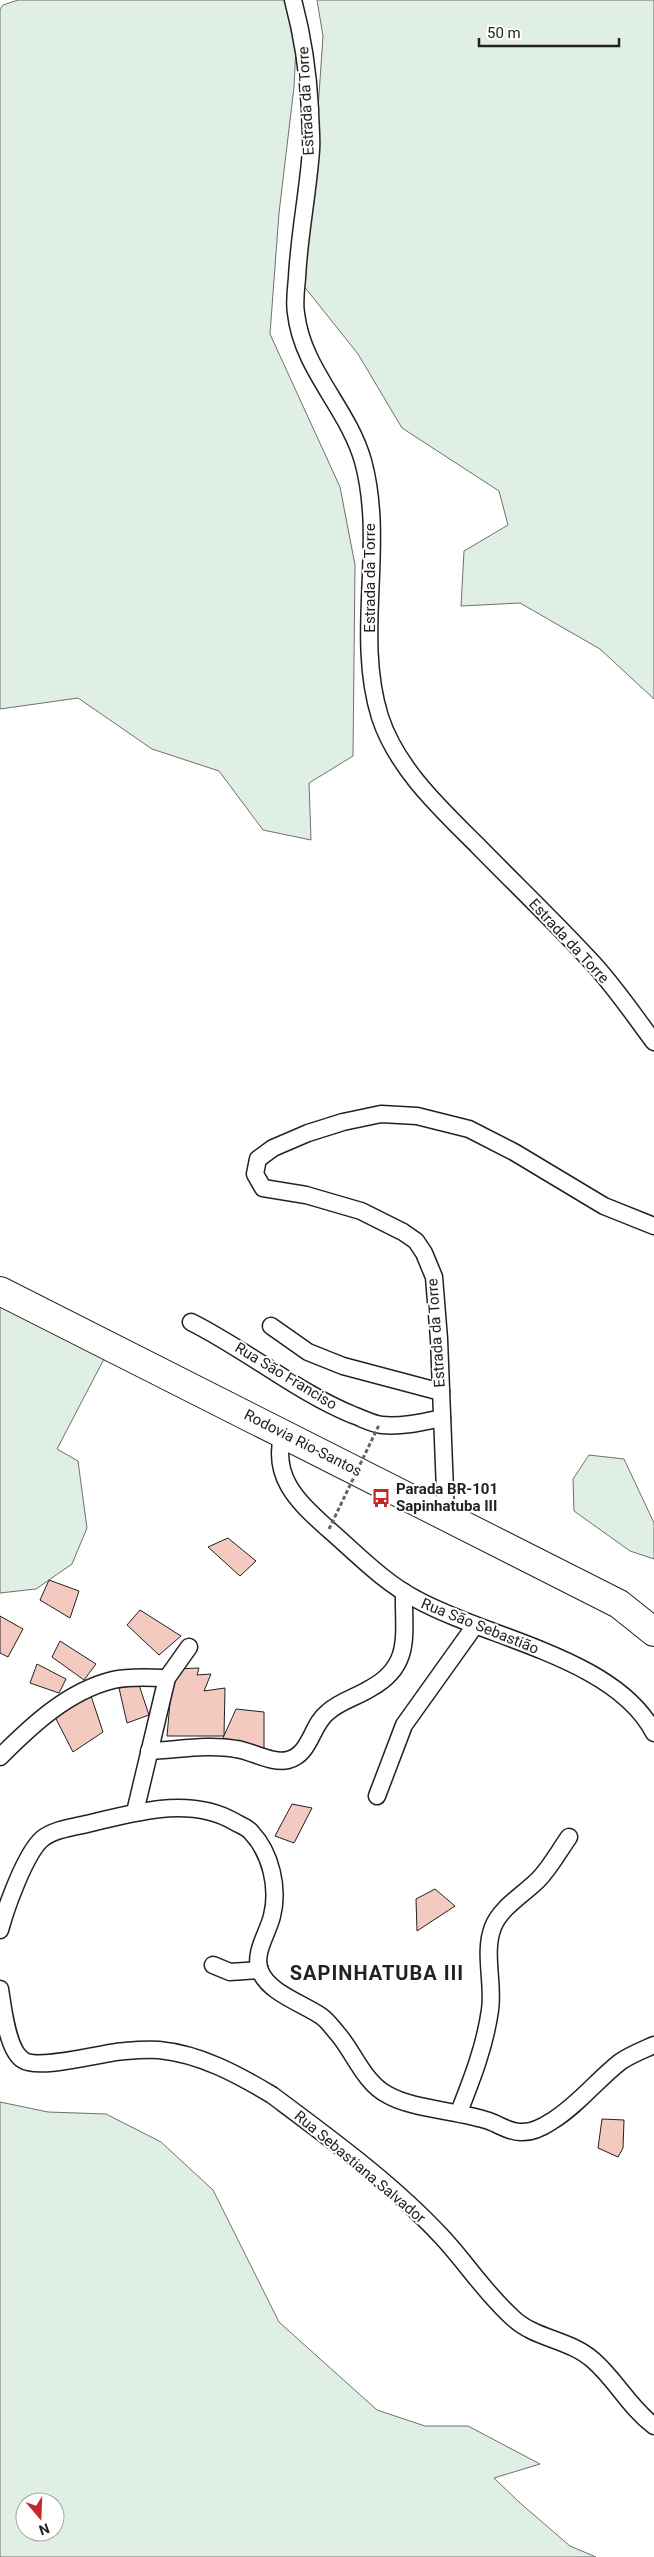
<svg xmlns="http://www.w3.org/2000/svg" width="654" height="2557" font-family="Roboto,sans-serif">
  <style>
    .green { fill: #e0efe3; stroke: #6f6f6f; fill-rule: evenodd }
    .building { fill: #f3c9c0; stroke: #222 }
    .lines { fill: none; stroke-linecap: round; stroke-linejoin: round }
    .street-casing { stroke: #222; stroke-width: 19 }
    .highway-casing { stroke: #222; stroke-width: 30 }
    .street { stroke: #fff; stroke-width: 16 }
    .highway { stroke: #fff; stroke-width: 28 }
    .path-bridge { stroke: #646464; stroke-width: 3; stroke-dasharray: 4 2.5; stroke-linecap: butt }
    .labels { text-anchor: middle; stroke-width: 4; stroke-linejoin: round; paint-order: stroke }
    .street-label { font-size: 15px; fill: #222; stroke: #fff }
    .poi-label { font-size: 15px; font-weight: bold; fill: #222; stroke: #fff; text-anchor: start }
    .district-label { font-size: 20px; font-weight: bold; letter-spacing: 1px; fill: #222; stroke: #fff }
  </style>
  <rect width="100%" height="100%" fill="#fff"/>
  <g class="green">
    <path d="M18,0h278l2,8 -4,79 -15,126 -9,121 70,153 15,78 -2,191 -44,27 2,57 -48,-10 -44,-59 -67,-22 -74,-51 -78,11v-700l3,-4z"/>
    <path d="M317,0h337v699l-54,-50 -80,-46 -59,3 3,-55 44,-26 -9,-34 -97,-63 -44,-74 -63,-79 21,-137 7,-102z"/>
    <path d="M0,1304l105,53 -48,92 21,12 9,67 -15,36 -36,25 -36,4z"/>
    <path d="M589,1455l35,4 30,64v36l-24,-8 -56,-40 -1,-32z"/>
    <path d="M0,2102l48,10 58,2 55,28 52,48 66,132 98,88 48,16h43l72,38 -46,14 25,24 51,44 26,11h-596zM25,2502h30v30h-30z"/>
  </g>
  <g class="building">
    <path d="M228,1538l28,23 -16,15 -32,-29z"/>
    <path d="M49,1580l30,11 -9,27 -30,-18z"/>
    <path d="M140,1610l41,26 -22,19 -32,-30z"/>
    <path d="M0,1616l23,13 -15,28 -8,-4z"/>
    <path d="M60,1641l36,23 -12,16 -32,-23z"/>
    <path d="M37,1664l29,15 -7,14 -29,-10z"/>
    <path d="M199,1668l-2,7 14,-1 -7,17 21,-3 -1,48h-57l6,-67z"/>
    <path d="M139,1685l10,30 -22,8 -8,-35z"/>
    <path d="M90,1693l13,39 -30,20 -20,-39z"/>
    <path d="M236,1709l28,3v37l-41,-11z"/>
    <path d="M292,1804l20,4 -18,35 -19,-7z"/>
    <path d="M435,1889l20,17 -38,25 -1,-32z"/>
    <path d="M602,2119l22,1 -1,28 -5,9 -20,-9z"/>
  </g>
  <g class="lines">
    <g class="street-casing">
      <g id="street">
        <path d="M293,0c10,37 15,72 17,109 0,14 2,28 1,41 -3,43 -12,85 -14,128 -1,12 -3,24 -1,35 6,56 52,95 67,148 23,84 -9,173 17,256 17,52 61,92 98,129 37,38 75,74 111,113 24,25 44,55 65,83"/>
        <path d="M191,1322c56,28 104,69 162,93 9,3 19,9 29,10 20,2 41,-3 60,-7"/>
        <path d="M271,1326l37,26 35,14 98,26"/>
        <path d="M283,1432c-12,44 13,68 44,96 28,24 56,54 89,71 70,39 200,59 238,134"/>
        <path d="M446,1516l-7,-177 -5,-62 -10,-24 -8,-12 -13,-9 -42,-21 -55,-16 -43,-7 -8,-14 3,-15 15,-11 35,-15 35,-11 38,-8 36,2 52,13 45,23 90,54 50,20"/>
        <path d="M149,1751c28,-1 59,-7 87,-2 16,2 36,15 52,11 23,-6 23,-35 40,-48 12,-11 29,-15 43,-24 42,-23 32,-55 33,-96"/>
        <path d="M0,1757c32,-32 68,-66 113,-77 18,-4 37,-2 54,-2"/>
        <path d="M377,1796l27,-71 70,-98"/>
        <path d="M135,1812l32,-134 22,-31"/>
        <path d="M0,1930c6,-22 25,-76 42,-91 12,-10 33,-12 49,-16 46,-11 100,-27 144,-1 5,3 12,5 16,10 20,21 28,56 21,84 -4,17 -19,37 -12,55 9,22 42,32 61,45 6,4 11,11 16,17 17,19 27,50 51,62 24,14 72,16 101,26 11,4 20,11 31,11 11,1 23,-5 32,-11 26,-16 44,-40 68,-59 10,-7 23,-12 34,-17"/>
        <path d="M213,1965l17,7 30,-2"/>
        <path d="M0,1989c3,18 7,61 23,71 16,11 81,-8 102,-9 11,-1 23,-2 34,-1 41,4 78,24 113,45 59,44 121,89 171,143 24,26 43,56 70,80 22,21 56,21 80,42 23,20 36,47 61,66"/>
        <path d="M459,2112c13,-33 26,-66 31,-102 4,-26 -7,-58 3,-83 7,-19 31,-33 45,-47 12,-12 21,-29 31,-43"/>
      </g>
    </g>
    <g class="highway-casing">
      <path id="highway" d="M0,1291l619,313 35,28"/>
    </g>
    <use href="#street" class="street"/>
    <use href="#highway" class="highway"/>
    <path class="path-bridge" d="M329,1529l50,-104"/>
  </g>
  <defs>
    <g id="bus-bare" transform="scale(1.5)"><path d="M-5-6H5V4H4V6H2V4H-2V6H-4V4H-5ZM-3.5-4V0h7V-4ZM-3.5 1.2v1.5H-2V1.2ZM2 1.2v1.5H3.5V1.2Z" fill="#c62828" stroke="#fff" stroke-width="2.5" paint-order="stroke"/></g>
  </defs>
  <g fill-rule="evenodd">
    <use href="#bus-bare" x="381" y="1498"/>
  </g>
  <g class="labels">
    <g class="street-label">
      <text transform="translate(306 101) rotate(-93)" y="5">Estrada da Torre</text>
      <text transform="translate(370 578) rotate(-90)" y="5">Estrada da Torre</text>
      <text transform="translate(569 941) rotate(47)" y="5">Estrada da Torre</text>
      <text transform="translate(436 1333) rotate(-94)" y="5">Estrada da Torre</text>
      <text transform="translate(286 1376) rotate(31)" y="5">Rua São Franciso</text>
      <text transform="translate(303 1443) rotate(27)" y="5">Rodovia Rio-Santos</text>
      <text transform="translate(480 1626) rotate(22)" y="5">Rua São Sebastião</text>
      <text transform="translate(360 2167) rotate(40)" y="5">Rua Sebastiana Salvador</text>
    </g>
    <g class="poi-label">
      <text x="396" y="1494">Parada BR-101<tspan x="396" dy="17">Sapinhatuba III</tspan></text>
    </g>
    <g class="district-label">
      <text x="377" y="1980">SAPINHATUBA III</text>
    </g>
  </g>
  <g transform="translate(40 2517) rotate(161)"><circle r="24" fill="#ffffff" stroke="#a7a7a7"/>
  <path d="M0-4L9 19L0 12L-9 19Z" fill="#c62828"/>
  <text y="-8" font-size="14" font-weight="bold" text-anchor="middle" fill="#222222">N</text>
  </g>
  <path d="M479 38v8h140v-8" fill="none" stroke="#222222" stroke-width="2.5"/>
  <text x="487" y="38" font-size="15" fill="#222222" stroke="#ffffff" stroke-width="4" paint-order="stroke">50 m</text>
</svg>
